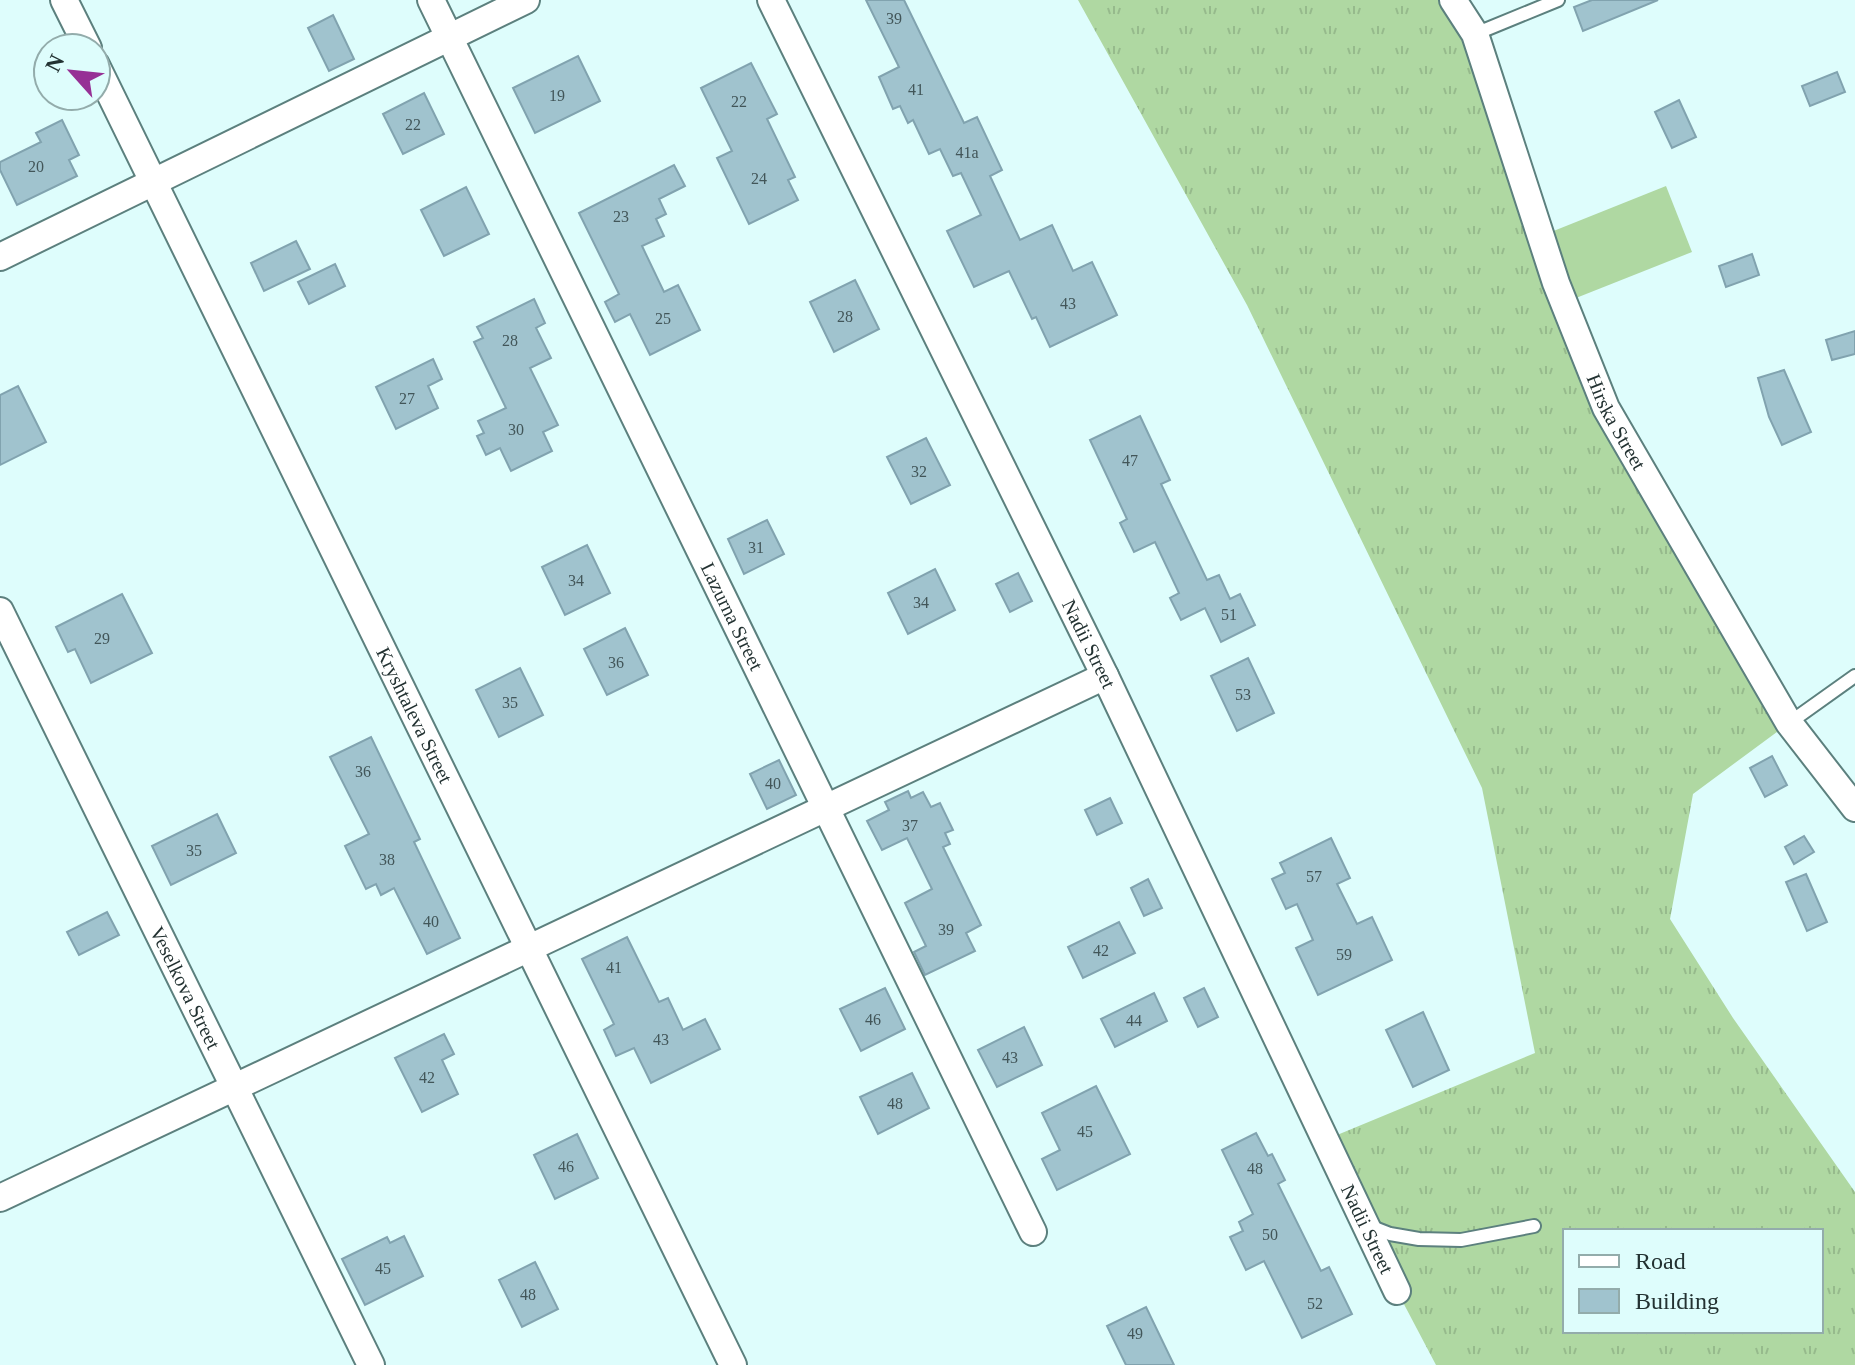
<svg xmlns="http://www.w3.org/2000/svg" width="1855" height="1365" font-family="Georgia,serif">
  <style>
    .grass { fill: url(#grass-tufts); fill-rule: evenodd }
    .pitch { fill: #afd8a2 }
    .building { fill: #a0c3ce; stroke: #81a3af; stroke-width: 2 }
    .lines { fill: none; stroke-linecap: round; stroke-linejoin: round }
    .service-casing { stroke: #5c807e; stroke-width: 16 }
    .minor-casing { stroke: #5c807e; stroke-width: 30 }
    .service { stroke: #fff; stroke-width: 12 }
    .minor { stroke: #fff; stroke-width: 26 }
    .labels { text-anchor: middle; stroke-width: 8; stroke-linejoin: round; paint-order: stroke }
    .number-label { font-size: 16px; fill: #425659 }
    .street-label { font-size: 20px; fill: #233232; stroke: #defdfc }
  </style>
  <defs>
    <pattern id="grass-tufts" width="24" height="20" patternUnits="userSpaceOnUse" patternTransform="scale(2)"><rect width="24" height="20" fill="#afd8a2"/><path d="M3 7l-1-3M5 7V3M7 7l1-3M15 17l-1-3M17 17v-4M19 17l1-3" fill="none" stroke="#96ba8c"/></pattern>
  </defs>
  <rect width="100%" height="100%" fill="#defdfc"/>
  <path class="grass" d="M1078,0h375l153,408 183,315 -96,71 -23,125 63,99 122,174v173h-419l-39,-74 -72,-151 210,-87 -53,-265 -235,-483zM1565,1231h256v100h-256z"/>
  <path class="pitch" d="M1666,186l26,66 -116,46 -25,-66z"/>
  <g class="building">
    <path d="M866,0h38l60,123 13,-6 25,53 -12,6 30,64 32,-15 21,46 19,-9 25,53 -67,32 -14,-30 -4,2 -23,-48 -35,16 -27,-56 34,-16 -20,-42 -8,3 -13,-27 -11,5 -16,-34 -5,3 -8,-17 -7,3 -14,-32 20,-10z"/>
    <path d="M1592,0h66l-75,31 -9,-24z"/>
    <path d="M333,15l21,44 -25,12 -21,-43z"/>
    <path d="M578,56l22,45 -65,32 -22,-45z"/>
    <path d="M751,63l26,51 -10,5 28,58 -7,3 10,20 -49,24 -32,-66 15,-7 -31,-63z"/>
    <path d="M1837,72l8,20 -35,14 -8,-20z"/>
    <path d="M424,93l20,41 -41,20 -20,-40z"/>
    <path d="M1679,100l17,37 -24,11 -17,-36z"/>
    <path d="M62,120l17,35 -10,5 8,16 -60,29 -17,-35v-8l41,-20 -5,-9z"/>
    <path d="M674,165l11,21 -26,13 7,15 -10,5 8,17 -22,10 22,46 14,-7 22,45 -50,25 -20,-41 -15,8 -10,-20 14,-8 -40,-81z"/>
    <path d="M466,187l23,47 -45,22 -23,-46z"/>
    <path d="M296,241l14,28 -46,22 -13,-28z"/>
    <path d="M1752,254l7,21 -33,12 -7,-21z"/>
    <path d="M335,264l10,22 -36,18 -11,-22z"/>
    <path d="M855,280l24,49 -45,23 -24,-50z"/>
    <path d="M534,299l11,24 -9,5 15,30 -21,10 28,57 -15,7 9,19 -41,20 -11,-23 -14,7 -9,-19 7,-3 -6,-12 28,-13 -32,-66 9,-4 -6,-11z"/>
    <path d="M1855,331v23l-23,6 -6,-20z"/>
    <path d="M433,359l9,20 -14,7 10,22 -42,21 -20,-42z"/>
    <path d="M1784,370l27,62 -29,13 -13,-28 -11,-39z"/>
    <path d="M18,386l28,56 -46,23v-70z"/>
    <path d="M1140,416l30,64 -9,4 46,96 12,-5 11,24 10,-5 15,31 -34,17 -16,-34 -24,12 -11,-22 9,-5 -24,-51 -21,10 -14,-29 7,-4 -37,-79z"/>
    <path d="M926,438l24,47 -39,19 -24,-47z"/>
    <path d="M767,520l17,34 -40,20 -16,-35z"/>
    <path d="M587,545l23,48 -45,22 -23,-48z"/>
    <path d="M935,569l20,41 -47,24 -20,-41z"/>
    <path d="M1018,573l14,28 -22,11 -14,-28z"/>
    <path d="M122,594l30,59 -61,30 -16,-34 -7,3 -12,-25z"/>
    <path d="M625,628l23,47 -41,20 -23,-46z"/>
    <path d="M1248,658l26,55 -37,18 -26,-55z"/>
    <path d="M520,668l23,47 -44,22 -23,-47z"/>
    <path d="M371,737l49,102 -6,3 46,96 -33,16 -33,-66 -13,7 -5,-11 -10,5 -21,-43 24,-12 -39,-77z"/>
    <path d="M1772,756l15,29 -22,12 -15,-29z"/>
    <path d="M779,760l17,35 -29,14 -17,-35z"/>
    <path d="M908,791l3,7 12,-6 8,15 9,-4 13,27 -8,3 5,11 -7,3 38,78 -15,8 9,18 -50,24 -11,-23 12,-6 -21,-43 27,-14 -25,-51 -25,12 -15,-29 22,-11 -4,-8z"/>
    <path d="M1110,798l12,25 -25,12 -12,-25z"/>
    <path d="M217,814l19,39 -65,32 -19,-39z"/>
    <path d="M1804,836l10,16 -20,12 -9,-17z"/>
    <path d="M1331,838l19,40 -13,6 20,40 15,-7 20,43 -74,35 -22,-47 17,-8 -16,-36 -11,5 -14,-30 13,-6 -5,-10z"/>
    <path d="M1806,874l21,48 -20,9 -21,-49z"/>
    <path d="M1148,879l14,29 -18,8 -13,-28z"/>
    <path d="M107,912l12,23 -40,20 -12,-23z"/>
    <path d="M1119,922l16,31 -52,25 -15,-31z"/>
    <path d="M627,937l32,65 9,-4 15,32 22,-11 15,30 -69,34 -17,-35 -18,8 -12,-26 10,-6 -32,-65z"/>
    <path d="M885,988l20,41 -44,22 -21,-42z"/>
    <path d="M1204,988l14,29 -20,10 -14,-29z"/>
    <path d="M1154,993l13,28 -52,26 -14,-28z"/>
    <path d="M1423,1012l26,58 -36,17 -27,-57z"/>
    <path d="M1024,1027l18,38 -45,22 -19,-37z"/>
    <path d="M444,1034l10,20 -12,6 16,34 -36,18 -27,-54z"/>
    <path d="M912,1073l17,35 -51,26 -18,-37z"/>
    <path d="M1096,1086l34,68 -73,36 -15,-31 18,-9 -18,-37z"/>
    <path d="M1256,1133l12,23 4,-2 13,26 -7,4 43,87 8,-4 23,47 -50,24 -38,-77 -18,9 -16,-33 13,-6 -4,-9 14,-8 -31,-64z"/>
    <path d="M577,1134l21,44 -43,21 -21,-44z"/>
    <path d="M404,1236l19,40 -58,29 -23,-46 45,-22 3,6z"/>
    <path d="M535,1262l23,47 -36,18 -23,-47z"/>
    <path d="M1146,1307l28,58h-48l-19,-39z"/>
  </g>
  <g class="lines">
    <g class="service-casing">
      <g id="service">
        <path d="M1475,34l83,-34"/>
        <path d="M1789,723l66,-47"/>
        <path d="M1367,1225l23,9 29,5 42,1 73,-14"/>
      </g>
    </g>
    <g class="minor-casing">
      <g id="minor">
        <path d="M64,0l24,48"/>
        <path id="s1" d="M431,0l602,1232"/>
        <path id="s2" d="M771,0l334,676 292,615"/>
        <path id="s3" d="M1453,0l22,34 81,249 50,125 183,315 66,85"/>
        <path id="s4" d="M96,65l637,1300"/>
        <path d="M0,257l526,-257"/>
        <path id="s5" d="M0,611l371,754"/>
        <path d="M0,1198l1105,-522"/>
      </g>
    </g>
    <use href="#service" class="service"/>
    <use href="#minor" class="minor"/>
  </g>
  <g class="labels">
    <g class="number-label">
      <text x="894" y="24">39</text>
      <text x="916" y="95">41</text>
      <text x="557" y="101">19</text>
      <text x="739" y="107">22</text>
      <text x="413" y="130">22</text>
      <text x="967" y="158">41а</text>
      <text x="36" y="172">20</text>
      <text x="759" y="184">24</text>
      <text x="621" y="222">23</text>
      <text x="1068" y="309">43</text>
      <text x="845" y="322">28</text>
      <text x="663" y="324">25</text>
      <text x="510" y="346">28</text>
      <text x="407" y="404">27</text>
      <text x="516" y="435">30</text>
      <text x="1130" y="466">47</text>
      <text x="919" y="477">32</text>
      <text x="756" y="553">31</text>
      <text x="576" y="586">34</text>
      <text x="921" y="608">34</text>
      <text x="1229" y="620">51</text>
      <text x="102" y="644">29</text>
      <text x="616" y="668">36</text>
      <text x="1243" y="700">53</text>
      <text x="510" y="708">35</text>
      <text x="363" y="777">36</text>
      <text x="773" y="789">40</text>
      <text x="910" y="831">37</text>
      <text x="194" y="856">35</text>
      <text x="387" y="865">38</text>
      <text x="1314" y="882">57</text>
      <text x="431" y="927">40</text>
      <text x="946" y="935">39</text>
      <text x="1101" y="956">42</text>
      <text x="1344" y="960">59</text>
      <text x="614" y="973">41</text>
      <text x="873" y="1025">46</text>
      <text x="1134" y="1026">44</text>
      <text x="661" y="1045">43</text>
      <text x="1010" y="1063">43</text>
      <text x="427" y="1083">42</text>
      <text x="895" y="1109">48</text>
      <text x="1085" y="1137">45</text>
      <text x="566" y="1172">46</text>
      <text x="1255" y="1174">48</text>
      <text x="1270" y="1240">50</text>
      <text x="383" y="1274">45</text>
      <text x="528" y="1300">48</text>
      <text x="1315" y="1309">52</text>
      <text x="1135" y="1339">49</text>
    </g>
    <g class="street-label">
      <text dy="7" stroke="none"><textPath href="#s3" startOffset="454">Hirska Street</textPath></text>
      <text dy="7" stroke="none"><textPath href="#s1" startOffset="686">Lazurna Street</textPath></text>
      <text dy="7" stroke="none"><textPath href="#s2" startOffset="718">Nadii Street</textPath></text>
      <text dy="7" stroke="none"><textPath href="#s4" startOffset="724">Kryshtaleva Street</textPath></text>
      <text dy="7" stroke="none"><textPath href="#s5" startOffset="420">Veselkova Street</textPath></text>
      <text dy="7" stroke="none"><textPath href="#s2" startOffset="1366">Nadii Street</textPath></text>
    </g>
  </g>
  <rect x="1563" y="1229" width="260" height="104" fill="#defdfc" stroke="#93acab" stroke-width="2"/>
  <rect x="1579" y="1255" width="40" height="12" fill="#ffffff" stroke="#93acab" stroke-width="2"/>
  <text x="1635" y="1269" font-size="24" fill="#233232">Road</text>
  <rect x="1579" y="1289" width="40" height="24" fill="#a0c3ce" stroke="#93acab" stroke-width="2"/>
  <text x="1635" y="1309" font-size="24" fill="#233232">Building</text>
  <g transform="translate(72 72) rotate(297)"><circle r="38" fill="#defdfc" stroke="#93acab" stroke-width="2"/>
  <path d="M0-6L14 30L0 20L-14 30Z" fill="#963095"/>
  <text y="-12" font-size="22" font-weight="bold" text-anchor="middle" fill="#233232">N</text>
  </g>
</svg>
